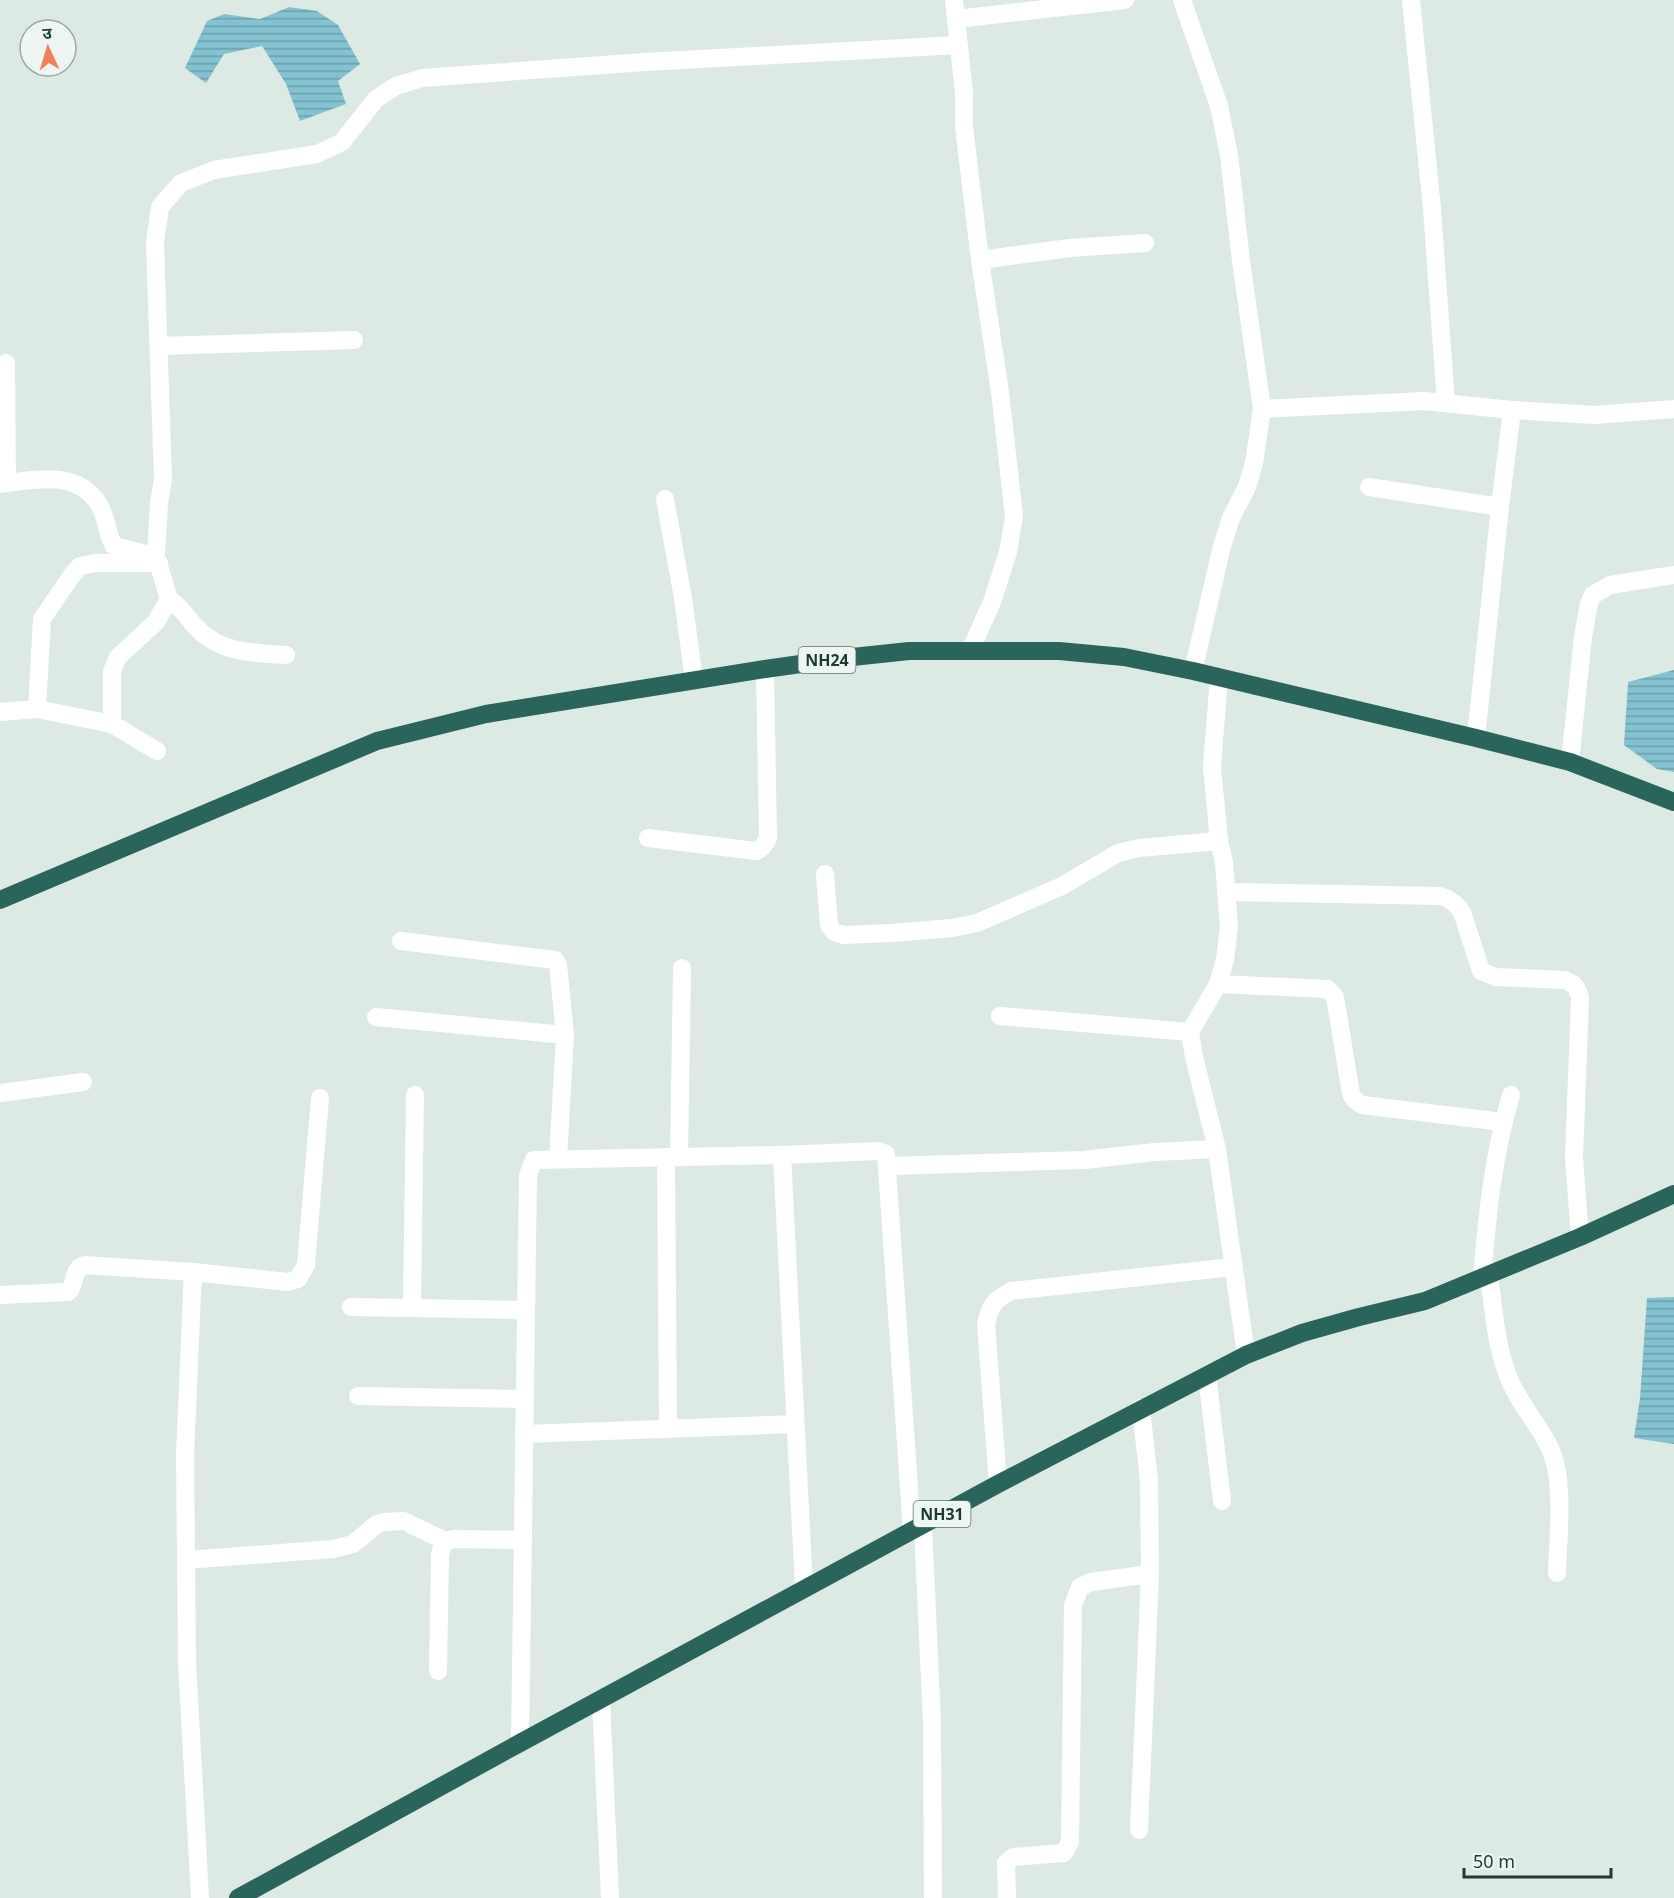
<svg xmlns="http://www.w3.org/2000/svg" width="1674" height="1898" font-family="'Noto Sans','Noto Sans Devanagari',sans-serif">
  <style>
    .water { fill: url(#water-rules) }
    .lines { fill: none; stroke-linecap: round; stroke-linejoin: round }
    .minor { stroke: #fff; stroke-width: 18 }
    .highway { stroke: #2a655b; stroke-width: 18 }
    .labels { text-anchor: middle; stroke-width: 4.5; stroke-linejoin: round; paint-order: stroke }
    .shield { fill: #edf6f2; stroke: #5d726c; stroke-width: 1.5 }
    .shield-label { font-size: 16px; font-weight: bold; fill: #1f3933 }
  </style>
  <defs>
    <pattern id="water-rules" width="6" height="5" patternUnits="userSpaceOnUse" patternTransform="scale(1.5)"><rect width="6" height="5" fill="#83c2d1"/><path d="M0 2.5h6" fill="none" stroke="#6b9faa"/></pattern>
  </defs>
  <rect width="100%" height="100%" fill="#ddeae4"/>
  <g class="water">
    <path d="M289,7l28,4 21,14 22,39 -22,17 8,23 -46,17 -14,-37 -24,-38 -38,8 -18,29 -21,-15 22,-47 17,-7 36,5z"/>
    <path d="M1674,670v102l-17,-3 -33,-24 4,-63z"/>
    <path d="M1674,1297v147l-40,-6 6,-40 7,-100z"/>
  </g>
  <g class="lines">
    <g class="minor">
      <path d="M954,0l10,93v34l16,133 20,132 14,124 -6,36 -16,50 -22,49"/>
      <path d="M1182,0l37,106 10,49 12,106 21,148 -8,54 -7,24 -16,31 -9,28 -29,125"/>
      <path d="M1411,0l21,209 14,194"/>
      <path d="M956,19l169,-19"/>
      <path d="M980,260l90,-12 75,-5"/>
      <path d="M159,346l195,-6"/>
      <path d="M6,363l1,120"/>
      <path d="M1262,409l162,-8 88,9 82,5 80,-6"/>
      <path d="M0,484c33,-4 76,-15 98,19 9,13 8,30 16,43l36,9"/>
      <path d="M1369,487l131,20"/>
      <path d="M665,499l18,99 11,82"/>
      <path d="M169,599c13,9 16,16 26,27 24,27 57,27 91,29"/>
      <path d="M1219,677l-7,90 7,74 5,21 5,65 -4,33 -7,24 -28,48 4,25 23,92 29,206"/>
      <path d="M37,709l5,-90 30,-44 8,-9 15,-3h64"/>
      <path d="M0,712l37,-3 75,15 45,27"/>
      <path d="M112,724v-53l6,-14 38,-35 13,-23 -13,-43 3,-53 4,-24 -8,-236 5,-36 21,-24 33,-13 103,-16 25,-12 34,-43 20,-13 26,-8 223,-16 313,-17"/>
      <path d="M1476,738l24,-231 12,-97"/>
      <path d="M1570,762l13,-125 6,-34 4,-8 17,-10 64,-10"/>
      <path d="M648,838l108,13c7,-2 9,-8 12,-13l-3,-169"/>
      <path d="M825,874l4,51 5,7 9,3 49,-2 60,-5 25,-5 85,-37 56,-33 21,-5 80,-7"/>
      <path d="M1226,892l214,4c10,3 16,7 22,16l19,59 15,6 69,3c10,4 12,7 15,18l-6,160 6,79"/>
      <path d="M401,941l154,19 3,5 7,70"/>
      <path d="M1218,984l110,5 7,8 16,97 4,6 7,5 141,17"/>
      <path d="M1000,1016l190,16"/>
      <path d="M376,1017l189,18 -7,124"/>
      <path d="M0,1093l83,-11"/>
      <path d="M782,1155l22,434"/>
      <path d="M666,1157l2,272"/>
      <path d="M679,1157l3,-189"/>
      <path d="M888,1166l196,-6 71,-8 62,-3"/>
      <path d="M193,1272l-8,183 2,207 13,236"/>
      <path d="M1489,1276c5,35 7,74 22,107 12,28 37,51 44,80 8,29 3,79 2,110"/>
      <path d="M1482,1279c5,-63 11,-123 29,-184"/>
      <path d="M0,1295l68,-3c9,-8 3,-23 17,-27l108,7 95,10 10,-3 8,-14 14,-167"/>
      <path d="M351,1307l175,3"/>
      <path d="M412,1308l3,-213"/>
      <path d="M1207,1375l15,126"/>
      <path d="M358,1396l167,3"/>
      <path d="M524,1434l271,-10"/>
      <path d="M998,1484l-12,-160c5,-20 7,-23 25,-33l222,-24"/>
      <path d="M923,1525l9,199 1,174"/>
      <path d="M186,1560l147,-11 20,-5 24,-20 7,-2 20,-1 41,20"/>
      <path d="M438,1671l2,-115c2,-11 2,-15 14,-17l69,1"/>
      <path d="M601,1700l9,198"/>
      <path d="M520,1743l8,-568 6,-15 248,-5 96,-4 8,3 26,377"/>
      <path d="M1139,1830l11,-256 -1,-93 -8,-73"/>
      <path d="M1007,1898l-1,-35 7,-6 51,-4 6,-11 3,-237 7,-18 11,-5 59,-8"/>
    </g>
    <g class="highway">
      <path d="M0,900l377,-159 109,-27 279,-45 78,-11 66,-7h150l65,6 69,14 283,67 94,24 104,40"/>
      <path d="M238,1898l282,-155 478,-259 248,-129 56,-22 57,-16 66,-16 155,-64 94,-43"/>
    </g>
  </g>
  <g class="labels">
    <g class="shield">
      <rect x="798.5" y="647" width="57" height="26" rx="4.5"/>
      <rect x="913.5" y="1501" width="57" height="26" rx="4.5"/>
    </g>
    <g class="shield-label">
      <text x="827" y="666">NH24</text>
      <text x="942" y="1520">NH31</text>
    </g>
  </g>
  <g transform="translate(48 48) rotate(356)"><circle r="28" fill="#edf6f2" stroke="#9baaa6" stroke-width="1.5"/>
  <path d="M0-4.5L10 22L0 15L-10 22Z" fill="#f47f50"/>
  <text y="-9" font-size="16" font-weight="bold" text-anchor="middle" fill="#1f3933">उ</text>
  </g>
  <path d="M1464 1868v9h147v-9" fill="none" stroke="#1f3933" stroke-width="3"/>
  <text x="1473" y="1868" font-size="18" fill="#1f3933" stroke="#edf6f2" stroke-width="4.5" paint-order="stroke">50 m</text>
</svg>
